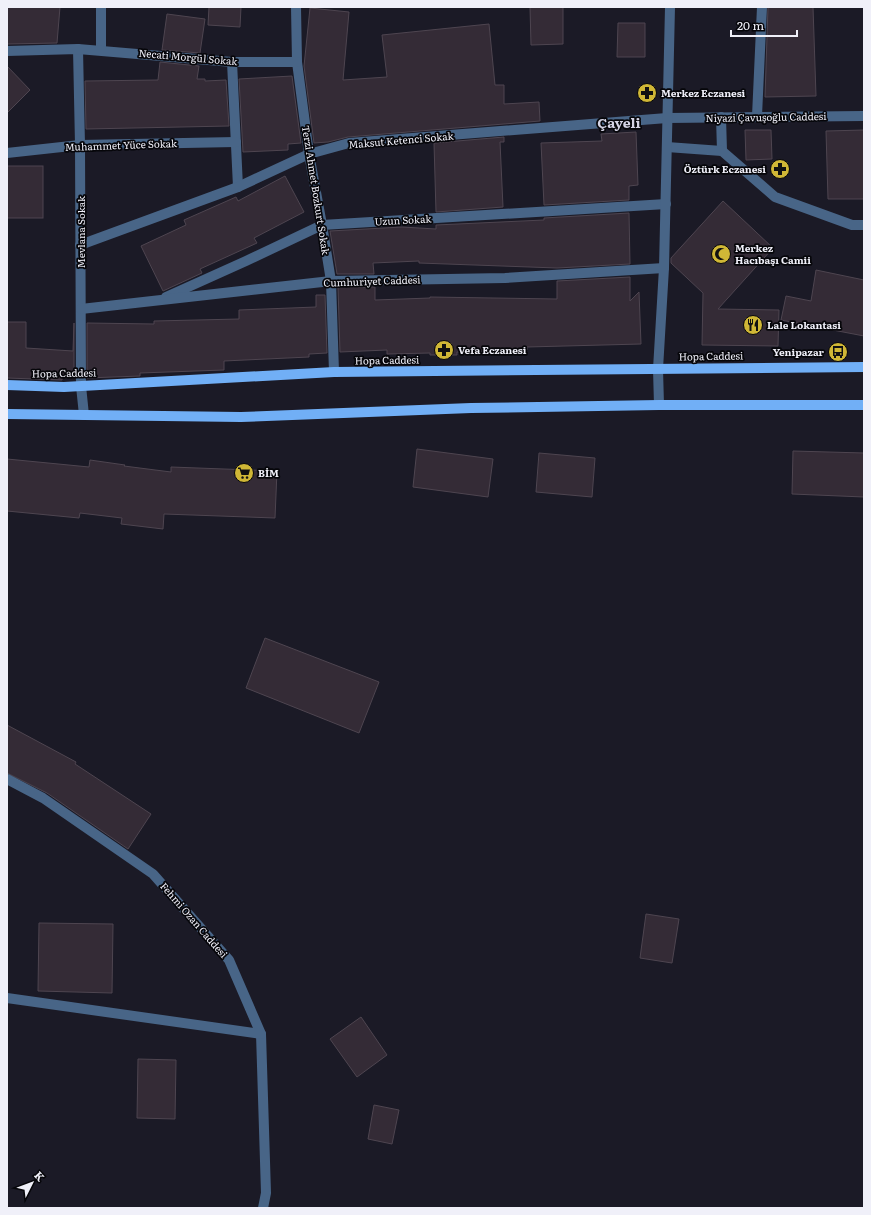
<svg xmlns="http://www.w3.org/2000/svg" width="871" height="1215" font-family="Literata,serif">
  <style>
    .building { fill: #342b36; stroke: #4e4550 }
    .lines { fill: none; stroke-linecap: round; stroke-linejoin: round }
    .minor { stroke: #486587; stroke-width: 10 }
    .major { stroke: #71aff6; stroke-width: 10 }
    .labels { text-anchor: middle; stroke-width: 3.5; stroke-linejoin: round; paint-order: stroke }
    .street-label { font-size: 10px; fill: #f0f0f9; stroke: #06060a }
    .poi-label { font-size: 10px; font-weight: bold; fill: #f0f0f9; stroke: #06060a; text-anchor: start }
    .district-label { font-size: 14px; font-weight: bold; fill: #d5d4e5; stroke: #06060a }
  </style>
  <rect width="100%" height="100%" fill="#1b1a26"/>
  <g class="building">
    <path d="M7,7h53l-3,36 -50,1z"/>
    <path d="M209,7h32l-1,20 -32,-2z"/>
    <path d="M530,7h33v37l-32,1z"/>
    <path d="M768,7h45l3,89 -51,1z"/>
    <path d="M310,8l39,4 -6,68 44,-3 -5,-42 107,-11 6,61h9v19l35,-2 1,19 -192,16 -20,5 -14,1 -10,-77z"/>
    <path d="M167,14l38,5 -5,34 -38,-3z"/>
    <path d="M618,23h27v34h-28z"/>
    <path d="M160,62l39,4 -2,13h8v2l21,-1 3,46 -143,3 -1,-48 73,-1z"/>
    <path d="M7,66l23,24 -23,23z"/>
    <path d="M292,76l9,67 -13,1v6l-45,2 -4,-73z"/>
    <path d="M745,130h26l1,29 -26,1z"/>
    <path d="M864,130v69h-36l-2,-68z"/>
    <path d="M636,132l2,53 -9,1v14l-85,5 -3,-62 61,-2 -1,-7z"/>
    <path d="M504,137v5h-4l3,65 -67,5 -2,-69z"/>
    <rect x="7" y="166" width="36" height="52"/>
    <path d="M285,176l19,36 -50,26 3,5 -57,26 2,4 -39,18 -22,-45 45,-21 -2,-5 52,-23 2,4z"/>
    <path d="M723,201l50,47 -55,61 61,1 -1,36 -76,-1 1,-52 -32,-30v-5z"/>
    <path d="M629,213l1,51 -73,4 -138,-5v-2l-46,2 1,11h-37l-7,-43 72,-4 34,2v-4l108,-5v-2z"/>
    <path d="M816,270l48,10v56l-83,-16 5,-24 25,5z"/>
    <path d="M630,277v24l9,-9 2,52 -114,3v3l-70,2v3h-27v-2l-43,1v-4l-47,2 -2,-65h37v13l55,-2v-1l127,2v-18z"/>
    <path d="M316,295h9l2,58 -18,1v3l-85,4v9l-84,3v3l-53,2v-55l67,1v-3l85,-2v-9l77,-3z"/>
    <path d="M7,322h19v26l47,3 1,-28v54h-12v3l-55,-2z"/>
    <path d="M417,449l76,10 -5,38 -75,-10z"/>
    <path d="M793,451l71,2v44l-72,-3z"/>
    <path d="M539,453l56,5 -3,39 -56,-5z"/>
    <path d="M7,459l82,8 1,-7 35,5 -1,1 47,6v-5l106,4 -2,47 -111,-4 -1,15 -42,-5 1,-6 -42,-5 -1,5 -72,-7z"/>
    <path d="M265,638l114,44 -20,51 -113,-45z"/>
    <path d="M7,725l69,37 -1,2 76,50 -23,35 -81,-56 -40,-20z"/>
    <path d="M646,914l33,5 -7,44 -32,-5z"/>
    <path d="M39,923l74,1 -1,69 -74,-2z"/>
    <path d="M361,1017l26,38 -30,22 -27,-38z"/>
    <path d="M138,1059l38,1 -1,59 -38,-1z"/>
    <path d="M374,1105l25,5 -7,34 -24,-5z"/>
  </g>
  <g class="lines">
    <g class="minor">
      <path d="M101,7v43"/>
      <path d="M296,7l1,55 12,92 13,71 9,56 3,91"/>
      <path d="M78,49l2,96 1,241 3,29"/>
      <path d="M7,51l71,-2 154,13h65"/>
      <path d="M232,62l6,125"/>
      <path d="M757,116l5,-109"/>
      <path d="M721,117l1,34"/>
      <path d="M667,147l55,4 53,46 77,28h12"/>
      <path d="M7,153l73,-8 156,-3"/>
      <path d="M80,245l158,-58 71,-33 40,-11 318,-25 197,-2"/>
      <path d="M166,297l80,-36 76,-36 344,-21"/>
      <path d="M81,309l250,-28 174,-3 159,-10"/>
      <path d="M659,405l-1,-36 6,-101 6,-261"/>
      <path d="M7,779l36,19 110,76 76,86 32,74 5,159 -3,15"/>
      <path d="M7,998l254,36"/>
    </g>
    <g class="major">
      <path d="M7,385l57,2 270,-15 530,-5"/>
      <path d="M7,414l234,3 230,-9 188,-3h205"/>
    </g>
  </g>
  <defs>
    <g id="pharmacy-disc" transform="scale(1)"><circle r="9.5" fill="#d0b736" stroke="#06060a"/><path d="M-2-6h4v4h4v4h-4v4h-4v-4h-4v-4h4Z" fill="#111"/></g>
    <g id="mosque-disc" transform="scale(1)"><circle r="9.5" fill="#d0b736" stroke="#06060a"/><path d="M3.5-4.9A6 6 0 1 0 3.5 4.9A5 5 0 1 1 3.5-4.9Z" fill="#111"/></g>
    <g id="restaurant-disc" transform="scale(1)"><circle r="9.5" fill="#d0b736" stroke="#06060a"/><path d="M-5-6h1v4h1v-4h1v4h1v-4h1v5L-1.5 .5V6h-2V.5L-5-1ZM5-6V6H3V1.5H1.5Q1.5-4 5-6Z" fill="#111"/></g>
    <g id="bus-disc" transform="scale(1)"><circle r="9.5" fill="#d0b736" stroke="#06060a"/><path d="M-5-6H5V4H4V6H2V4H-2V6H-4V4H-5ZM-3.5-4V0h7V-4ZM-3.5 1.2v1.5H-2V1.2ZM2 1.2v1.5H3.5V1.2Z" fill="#111"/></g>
    <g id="supermarket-disc" transform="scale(1)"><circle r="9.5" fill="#d0b736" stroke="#06060a"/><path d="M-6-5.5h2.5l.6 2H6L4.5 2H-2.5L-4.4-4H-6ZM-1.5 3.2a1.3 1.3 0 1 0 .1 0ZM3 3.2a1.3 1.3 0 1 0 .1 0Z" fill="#111"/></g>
  </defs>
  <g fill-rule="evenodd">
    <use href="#pharmacy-disc" x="647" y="93"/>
    <use href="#pharmacy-disc" x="780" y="169"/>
    <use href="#mosque-disc" x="721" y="254"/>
    <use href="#restaurant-disc" x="753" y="325"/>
    <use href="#pharmacy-disc" x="444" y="350"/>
    <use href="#bus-disc" x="838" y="352"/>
    <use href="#supermarket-disc" x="244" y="473"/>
  </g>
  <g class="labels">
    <g class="street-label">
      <text transform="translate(188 57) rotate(5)" y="4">Necati Morgül Sokak</text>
      <text transform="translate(766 117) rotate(-1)" y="4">Niyazi Çavuşoğlu Caddesi</text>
      <text transform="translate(401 140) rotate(-5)" y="4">Maksut Ketenci Sokak</text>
      <text transform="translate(121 145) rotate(-2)" y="4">Muhammet Yüce Sokak</text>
      <text transform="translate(316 190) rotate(81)" y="4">Terzi Ahmet Bozkurt Sokak</text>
      <text transform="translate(403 220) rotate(-3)" y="4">Uzun Sokak</text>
      <text transform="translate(81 232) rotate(-90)" y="4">Mevlana Sokak</text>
      <text transform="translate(372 281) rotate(-2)" y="4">Cumhuriyet Caddesi</text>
      <text transform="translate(711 356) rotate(-1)" y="4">Hopa Caddesi</text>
      <text transform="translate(387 360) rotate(-1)" y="4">Hopa Caddesi</text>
      <text transform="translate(64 373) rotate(-1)" y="4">Hopa Caddesi</text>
      <text transform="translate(194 920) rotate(49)" y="4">Fehmi Ozan Caddesi</text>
    </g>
    <g class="poi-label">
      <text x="661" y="97">Merkez Eczanesi</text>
      <text x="766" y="173" text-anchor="end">Öztürk Eczanesi</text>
      <text x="735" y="252">Merkez<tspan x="735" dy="12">Hacıbaşı Camii</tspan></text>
      <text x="767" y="329">Lale Lokantasi</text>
      <text x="458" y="354">Vefa Eczanesi</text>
      <text x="824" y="356" text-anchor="end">Yenipazar</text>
      <text x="258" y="477">BİM</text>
    </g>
    <g class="district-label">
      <text x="619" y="128">Çayeli</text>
    </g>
  </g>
  <rect width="871" height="1215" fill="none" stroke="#f0f0f9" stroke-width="16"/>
  <g transform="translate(32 1183) rotate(48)" stroke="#06060a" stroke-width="3" paint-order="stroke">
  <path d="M0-3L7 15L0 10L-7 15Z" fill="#f0f0f9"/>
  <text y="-6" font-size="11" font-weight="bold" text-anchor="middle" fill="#f0f0f9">K</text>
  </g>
  <path d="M731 30v6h66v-6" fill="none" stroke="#f0f0f9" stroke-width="2"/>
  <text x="737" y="30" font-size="12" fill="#f0f0f9" stroke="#06060a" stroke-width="3" paint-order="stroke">20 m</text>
</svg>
